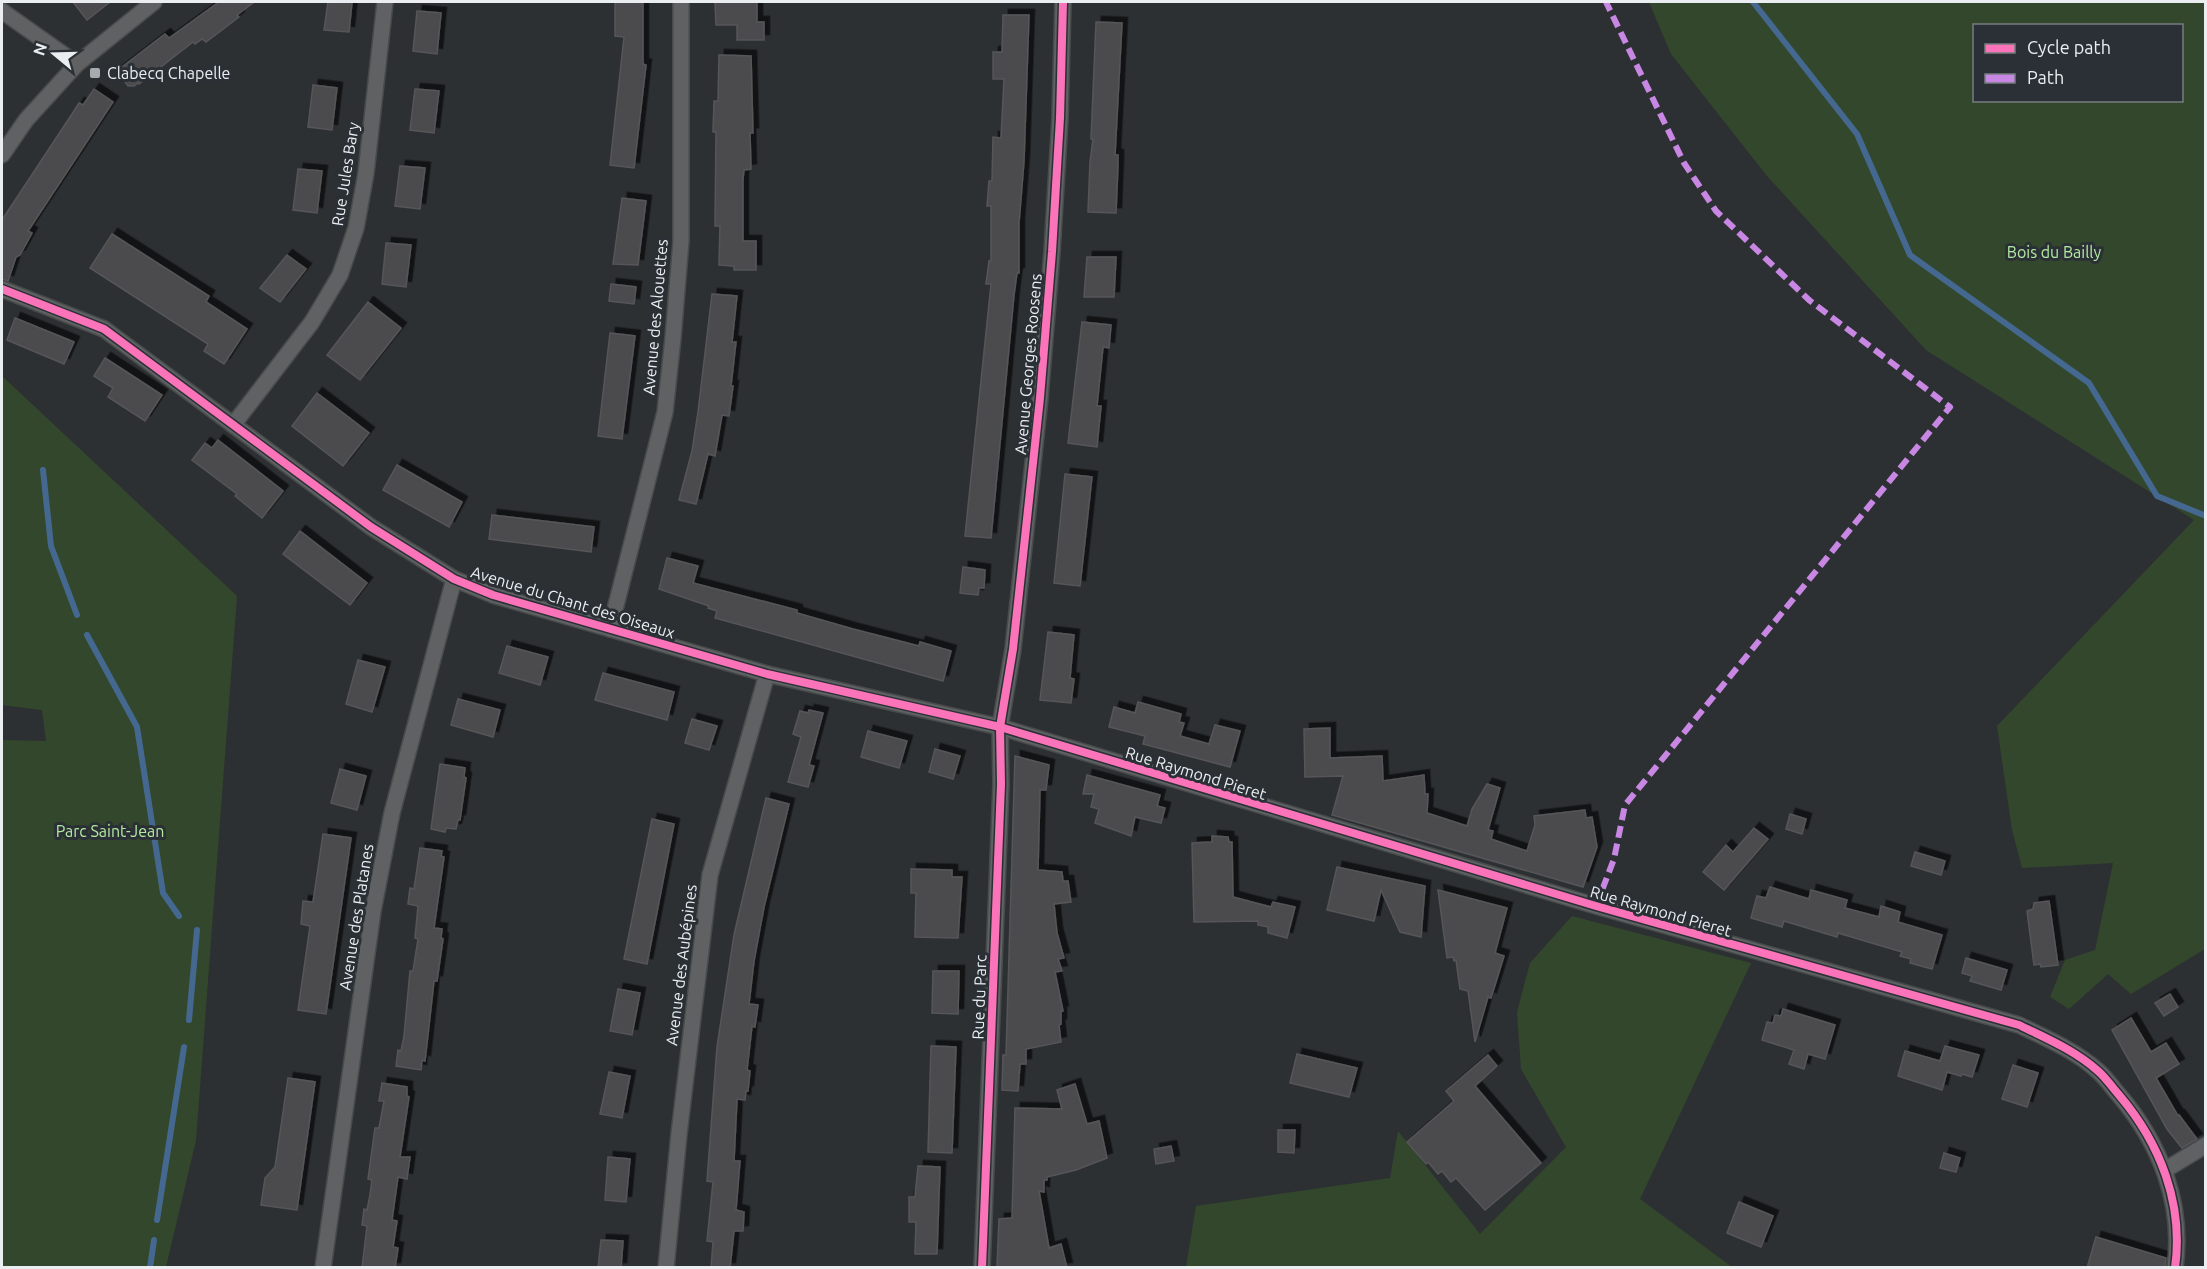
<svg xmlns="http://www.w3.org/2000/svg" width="2207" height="1269" font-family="Ubuntu,sans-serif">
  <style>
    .green { fill: #33472d; fill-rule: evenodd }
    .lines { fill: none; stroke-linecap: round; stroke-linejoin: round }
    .stream { stroke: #456890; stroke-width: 6 }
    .building { fill: #4b4b4d; stroke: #565658; stroke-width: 1.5; filter: url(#shadow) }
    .minor-casing { stroke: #484b4c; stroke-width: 18 }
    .minor { stroke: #5f6162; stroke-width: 15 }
    .quiet { stroke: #c787e3; stroke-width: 6; stroke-dasharray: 12 6; stroke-linecap: butt }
    .cycleway-casing { stroke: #2a3035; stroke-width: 11 }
    .cycleway { stroke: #fb73b8; stroke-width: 8 }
    .poi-dot { fill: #a8acae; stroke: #2a3035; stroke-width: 2 }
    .labels { text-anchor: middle; stroke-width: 6; stroke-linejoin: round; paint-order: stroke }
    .poi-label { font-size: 16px; fill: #eaeef1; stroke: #2a3035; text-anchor: start }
    .street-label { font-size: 16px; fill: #eaeef1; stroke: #2a3035 }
    .park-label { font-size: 16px; fill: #b3eaa1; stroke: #2a3035 }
  </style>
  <defs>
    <filter id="shadow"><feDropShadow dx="5.5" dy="-5.5" stdDeviation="0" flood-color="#0009"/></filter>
  </defs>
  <rect width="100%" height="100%" fill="#2d3032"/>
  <g class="green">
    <path d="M1649,2h556v947l-74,45 -23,-20 -39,35 -19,-12 15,-37 30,-10 18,-87 -91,5 -10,-38 -15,-104 197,-206 -268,-170 -159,-174 -96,-122zM1974,26h208v74h-208z"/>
    <path d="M2,376l235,220 -41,544 -30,127h-164v-527l44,1 -4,-31 -40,-5z"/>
    <path d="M1572,916l179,47 -111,236 92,68h-546l10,-61 194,-28 8,-47 82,103 86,-87 -45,-78 -4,-57 13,-49z"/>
  </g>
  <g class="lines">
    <g class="stream">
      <path d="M1753,2l104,132 53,121 179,128 68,113 49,20"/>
      <path d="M43,470l8,76 26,69"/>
      <path d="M87,635l50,92 26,166 16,23"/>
      <path d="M189,1020l8,-90"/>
      <path d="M157,1220l27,-173"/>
      <path d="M150,1268l4,-28"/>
    </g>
  </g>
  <g class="building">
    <path d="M73,2h37l-23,18z"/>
    <path d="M219,2h35l-17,13 2,2 -33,25 -4,-3 -7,5 -2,-2 -54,42 -1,-1 -4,3h-6l-11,-15 48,-37 4,4z"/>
    <path d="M328,2h24l-3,30 -25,-2z"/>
    <path d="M615,2h28v62l3,1 -12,103 -24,-3 14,-128 -9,-1z"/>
    <path d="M715,2h42v20h7v18h-27v-15h-21z"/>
    <path d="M417,11l24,2 -4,41 -24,-3z"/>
    <path d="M1003,15h26l-5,146 -5,62v50h-2l-3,22 -23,243 -26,-2 26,-252h-5l3,-23h2v-55h-4l2,-25h3l1,-44 8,1 3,-59h-11v-27h9z"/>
    <path d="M1096,22l26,1 -7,132h3v9l-2,49 -28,-1 2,-50 3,-23h-2z"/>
    <path d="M719,55l32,1 2,77h-3l1,36 -7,1 -1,9v62h13v29h-22v-4l-15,-1 1,-39h-5l1,-94h-3l1,-31h4z"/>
    <path d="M313,85l24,3 -5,42 -24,-3z"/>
    <path d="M94,89l19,13 -85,129 4,2 -12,22 -4,2 -8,24 -6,-2v-59l70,-106 7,-11 4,2z"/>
    <path d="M415,89l24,2 -5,42 -24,-3z"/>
    <path d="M400,166l25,2 -5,41 -25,-3z"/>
    <path d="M298,169l24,2 -5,42 -24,-3z"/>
    <path d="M622,198l24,3 -8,64 -25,-1z"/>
    <path d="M112,234l97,62 -3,6 41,27 -23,35 -20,-13 4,-7 -118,-76z"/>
    <path d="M386,243l25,2 -5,42 -24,-3z"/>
    <path d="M287,255l19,14 -26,33 -20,-14z"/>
    <path d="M1087,257h29l-2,40h-30z"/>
    <path d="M611,284l25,3 -2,17 -25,-3z"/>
    <path d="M712,294l25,2 -5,46h4l-5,44h2l-4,30 -7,-1 -7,41 -7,-2 -12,50 -17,-4 13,-49 6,-39z"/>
    <path d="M368,302l33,26 -41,52 -33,-25z"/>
    <path d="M15,318l59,24 -10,22 -57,-24z"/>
    <path d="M1082,322l29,3 -2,23 -6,-1 -6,59h4l-4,41 -29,-4z"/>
    <path d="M610,333l25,3 -13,103 -24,-3z"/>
    <path d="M105,358l57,37 -17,26 -37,-24 5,-9 -19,-12z"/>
    <path d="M317,393l52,40 -26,33 -51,-40z"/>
    <path d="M218,440l65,51 -21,27 -27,-22 2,-2 -45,-34 13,-17 7,5z"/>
    <path d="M397,465l65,37 -13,25 -66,-37z"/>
    <path d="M1065,474l27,3 -12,109 -26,-3z"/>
    <path d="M492,515l102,12 -3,25 -102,-13z"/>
    <path d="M300,531l67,52 -17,22 -67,-51z"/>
    <path d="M667,558l31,8 -5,17 104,27v3l56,16 66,17 1,-4 31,9 -8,30 -228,-63 2,-7 -9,-3 1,-2 -50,-17z"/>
    <path d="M963,567l22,3 -1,18h-5l-1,7 -18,-2z"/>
    <path d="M1048,632l26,3 -4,43 4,1 -3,24 -31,-3z"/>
    <path d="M507,646l41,11 -8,28 -41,-12z"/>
    <path d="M358,660l27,7 -13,45 -26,-8z"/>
    <path d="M603,673l71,19 -7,28 -72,-20z"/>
    <path d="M458,699l42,11 -7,27 -42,-12z"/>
    <path d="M1138,702l43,12 -2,8 5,1 -4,13 29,8 6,-19 25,6 -10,36 -87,-23 2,-8 -36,-9 5,-20 21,6z"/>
    <path d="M809,710l14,3 -14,52 5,1 -6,21 -20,-5 13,-45 -8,-3 7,-23 8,2z"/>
    <path d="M692,719l25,7 -8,24 -24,-7z"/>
    <path d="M1330,728v30l52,-2 1,25 41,-6 1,19h3l-1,19 40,13 5,-17 15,-25 13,4 -12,42 5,1 -2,8 36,12 8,-26 -1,-9 51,-6 1,8 6,-1 5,30 -14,40 -251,-72 11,-39 -38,1 -1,-48z"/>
    <path d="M868,731l39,10 -8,27 -38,-11z"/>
    <path d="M935,749l25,7 -7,23 -24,-7z"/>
    <path d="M1015,756l34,9 -3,25h-6l-2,80 24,2 1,9h5l3,21 -17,2 3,29 7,25 -6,1 4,12 -7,1 8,39h-2v13l-2,1 2,17 -35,7v15h-6l-2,27 -16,-1 1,-35h3z"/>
    <path d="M440,764l25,4 -1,9 2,1 -6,42h-2l-2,9 -10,-1 -1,4 -14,-3z"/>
    <path d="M340,769l26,7 -9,34 -26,-7z"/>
    <path d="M1087,775l73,20 -3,11 8,2 -4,15 -26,-6 -4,19 -36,-13 4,-14 -8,-2 3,-13h-11z"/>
    <path d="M766,798l23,6 -25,103 -10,54 -5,43 9,1 -3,22 -3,-1 -5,44 3,1 -2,20h-2l-1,9 -8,-1 -3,62h6l-4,49 8,2 -1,19h-9l-4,37h-19l2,-26 -6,-1 6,-59 -6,-1 10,-134 17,-112z"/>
    <path d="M1790,814l16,5 -4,15 -16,-5z"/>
    <path d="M652,819l22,5 -27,140 -23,-5z"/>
    <path d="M1754,828l14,11 -44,51 -21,-18 23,-27 7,7z"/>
    <path d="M323,834l28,4 -25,176 -28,-4 12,-84 -9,-2 2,-23 10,1z"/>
    <path d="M1212,836l16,1 1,5h3l1,55 38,10 2,-5 22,5 -8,31 -19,-5v-6l-10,-2v-4l-64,1 -2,-79 20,-1z"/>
    <path d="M420,848l22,3 -1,5 3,1 -10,71 8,1 -1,9 2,1 -6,42h-3l-9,80 -3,-1 -1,10 -25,-4 2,-16 3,1 3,-15 6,-65h3l5,-32 -3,-1 3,-32 -10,-2 2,-16 4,1z"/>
    <path d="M1915,852l30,9 -4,14 -30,-9z"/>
    <path d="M1337,867l88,19 -4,51 -21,-5 -19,-42 -7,31 -47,-11z"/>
    <path d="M911,869l41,1v7h10l-4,61 -43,-1 1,-44h-5z"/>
    <path d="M1770,887l39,12 2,-9 36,10 -2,8 34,9 2,-11 19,6 -2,10 44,13 -10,34 -22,-6 1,-4 -11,-3 2,-4 -64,-19 -1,4 -53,-16 -2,6 -31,-9 6,-22 9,2z"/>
    <path d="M1438,890l69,18 -12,45 9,3 -13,42 -3,-1 -13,45 -7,-51 -8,-2 -4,-29 -2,1 -1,-4 -6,1z"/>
    <path d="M2049,901l9,64 -17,2 -1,-3 -6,1 -7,-54 6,-2 1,-6z"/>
    <path d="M1966,958l41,12 -6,20 -31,-9 2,-5 -10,-3z"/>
    <path d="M933,971h26l-1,43 -26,-1z"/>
    <path d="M618,989l22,4 -8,42 -22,-4z"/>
    <path d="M2170,994l8,13 -14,9 -9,-13z"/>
    <path d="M1783,1009l52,16 -10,34 -17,-5 -4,15 -15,-5 5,-14 -32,-10 5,-18 6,1 2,-8 6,1z"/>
    <path d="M2131,1018l20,34 15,-9 13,21 -23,14 22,38 1,-1 18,24 -15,9 -15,-19 -55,-99z"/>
    <path d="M931,1046l25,1 -4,106 -24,-1z"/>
    <path d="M1945,1046l34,9 -7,22 -10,-3 -1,2 -14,-4 -5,18 -44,-14 7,-25 35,10z"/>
    <path d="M1297,1054l60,14 -8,29 -59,-14z"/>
    <path d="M1488,1055l9,11 -22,20 66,77 -56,47 -29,-32 -5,4 -9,-11 -4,3 -10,-12 -2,2 -19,-22 47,-41 -8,-10z"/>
    <path d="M2013,1065l25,8 -11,34 -25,-8z"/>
    <path d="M609,1072l21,4 -8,42 -22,-4z"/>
    <path d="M288,1078l27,4 -18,128 -36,-5 4,-27 10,-11z"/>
    <path d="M382,1083l25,4v9l2,1 -9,60h10l-3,22 -9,-2 -6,43 5,1 -4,26 5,1 -3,20h-33l5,-42 -5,-1 2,-16 3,1 3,-15 2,-15 -4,-1 7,-51h4l5,-27h-5z"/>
    <path d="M1075,1084l12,40 12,-3 8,37 -31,12 -29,7v3h-3v12l-5,-1 10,57 12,-4 6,24h-70l2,-49 13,-1 3,-110 47,1 -5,-19z"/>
    <path d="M1278,1130h17l-1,23 -16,-1z"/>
    <path d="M1171,1146l3,15 -18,3 -2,-15z"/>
    <path d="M1944,1153l16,5 -4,14 -16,-4z"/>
    <path d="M608,1157l22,2 -4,43 -21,-2z"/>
    <path d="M918,1166l22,1 -3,87h-22l1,-32h-7v-25h6z"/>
    <path d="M1739,1202l34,14 -12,31 -34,-14z"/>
    <path d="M2096,1237l70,21 -1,10h-78z"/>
    <path d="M601,1240l22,1 -2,27h-23z"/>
  </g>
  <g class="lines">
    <g class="minor-casing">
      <g id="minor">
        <path d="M2,11l75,53"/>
        <path d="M2,155l24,-35 51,-56 77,-62"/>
        <path d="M2,289l102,40 267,198 83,52 39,16 274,79 233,53 596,179 423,119c27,13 57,26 79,46 8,7 14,16 21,24 41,48 65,109 56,173"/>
        <path d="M233,425l79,-103 28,-47 16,-47 10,-55 19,-171"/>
        <path d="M610,629l55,-217 8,-74 8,-97v-239"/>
        <path d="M2165,1170l41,-25"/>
        <path d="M323,1268l50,-357 19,-98 62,-234"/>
        <path d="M666,1268l13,-134 31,-259 57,-201"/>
        <path d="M982,1268l19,-484 -1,-57 13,-78 27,-251 12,-146 8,-134 3,-116"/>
      </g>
    </g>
    <use href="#minor" class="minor"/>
    <path class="quiet" d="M1596,906l18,-47 11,-54 325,-398 -141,-107 -93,-89 -32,-48 -78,-161"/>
    <g class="cycleway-casing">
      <g id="cycleway">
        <path d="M2,289l102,40 267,198 83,52 39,16 274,79 233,53 596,179 423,119c27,13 57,26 79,46 8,7 14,16 21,24 41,48 65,109 56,173"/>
        <path d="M982,1268l19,-484 -1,-57 13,-78 27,-251 12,-146 8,-134 3,-116"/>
      </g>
    </g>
    <use href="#cycleway" class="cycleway"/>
  </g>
  <rect class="poi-dot" x="89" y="67" width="12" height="12" rx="3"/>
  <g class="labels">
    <g class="poi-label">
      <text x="107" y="79">Clabecq Chapelle</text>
    </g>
    <g class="street-label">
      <text transform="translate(345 174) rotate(-81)" y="6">Rue Jules Bary</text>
      <text transform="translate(655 317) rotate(-85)" y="6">Avenue des Alouettes</text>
      <text transform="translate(1028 364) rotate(-85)" y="6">Avenue Georges Roosens</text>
      <text transform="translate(573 602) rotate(17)" y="6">Avenue du Chant des Oiseaux</text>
      <text transform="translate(1196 773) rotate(17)" y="6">Rue Raymond Pieret</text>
      <text transform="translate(1661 911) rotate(16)" y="6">Rue Raymond Pieret</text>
      <text transform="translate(356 917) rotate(-81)" y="6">Avenue des Platanes</text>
      <text transform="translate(681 965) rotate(-83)" y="6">Avenue des Aubépines</text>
      <text transform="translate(979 997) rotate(-88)" y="6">Rue du Parc</text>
    </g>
    <g class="park-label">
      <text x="2054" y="258">Bois du Bailly</text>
      <text x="110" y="837">Parc Saint-Jean</text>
    </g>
  </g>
  <rect width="2207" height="1269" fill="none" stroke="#eaeef1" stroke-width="6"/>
  <rect x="1973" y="24" width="210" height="78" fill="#2a3035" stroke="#777c80" stroke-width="1.5"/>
  <rect x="1985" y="44" width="30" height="9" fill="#fb73b8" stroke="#777c80" stroke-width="1.5"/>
  <text x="2027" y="54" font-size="18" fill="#eaeef1">Cycle path</text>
  <rect x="1985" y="74" width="30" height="9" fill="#c787e3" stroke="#777c80" stroke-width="1.5"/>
  <text x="2027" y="84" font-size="18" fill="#eaeef1">Path</text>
  <g transform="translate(54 54) rotate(289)" stroke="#2a3035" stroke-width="4.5" paint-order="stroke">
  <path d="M0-4.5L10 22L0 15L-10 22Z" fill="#eaeef1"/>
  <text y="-9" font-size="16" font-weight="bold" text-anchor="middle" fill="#eaeef1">N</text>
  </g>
</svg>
